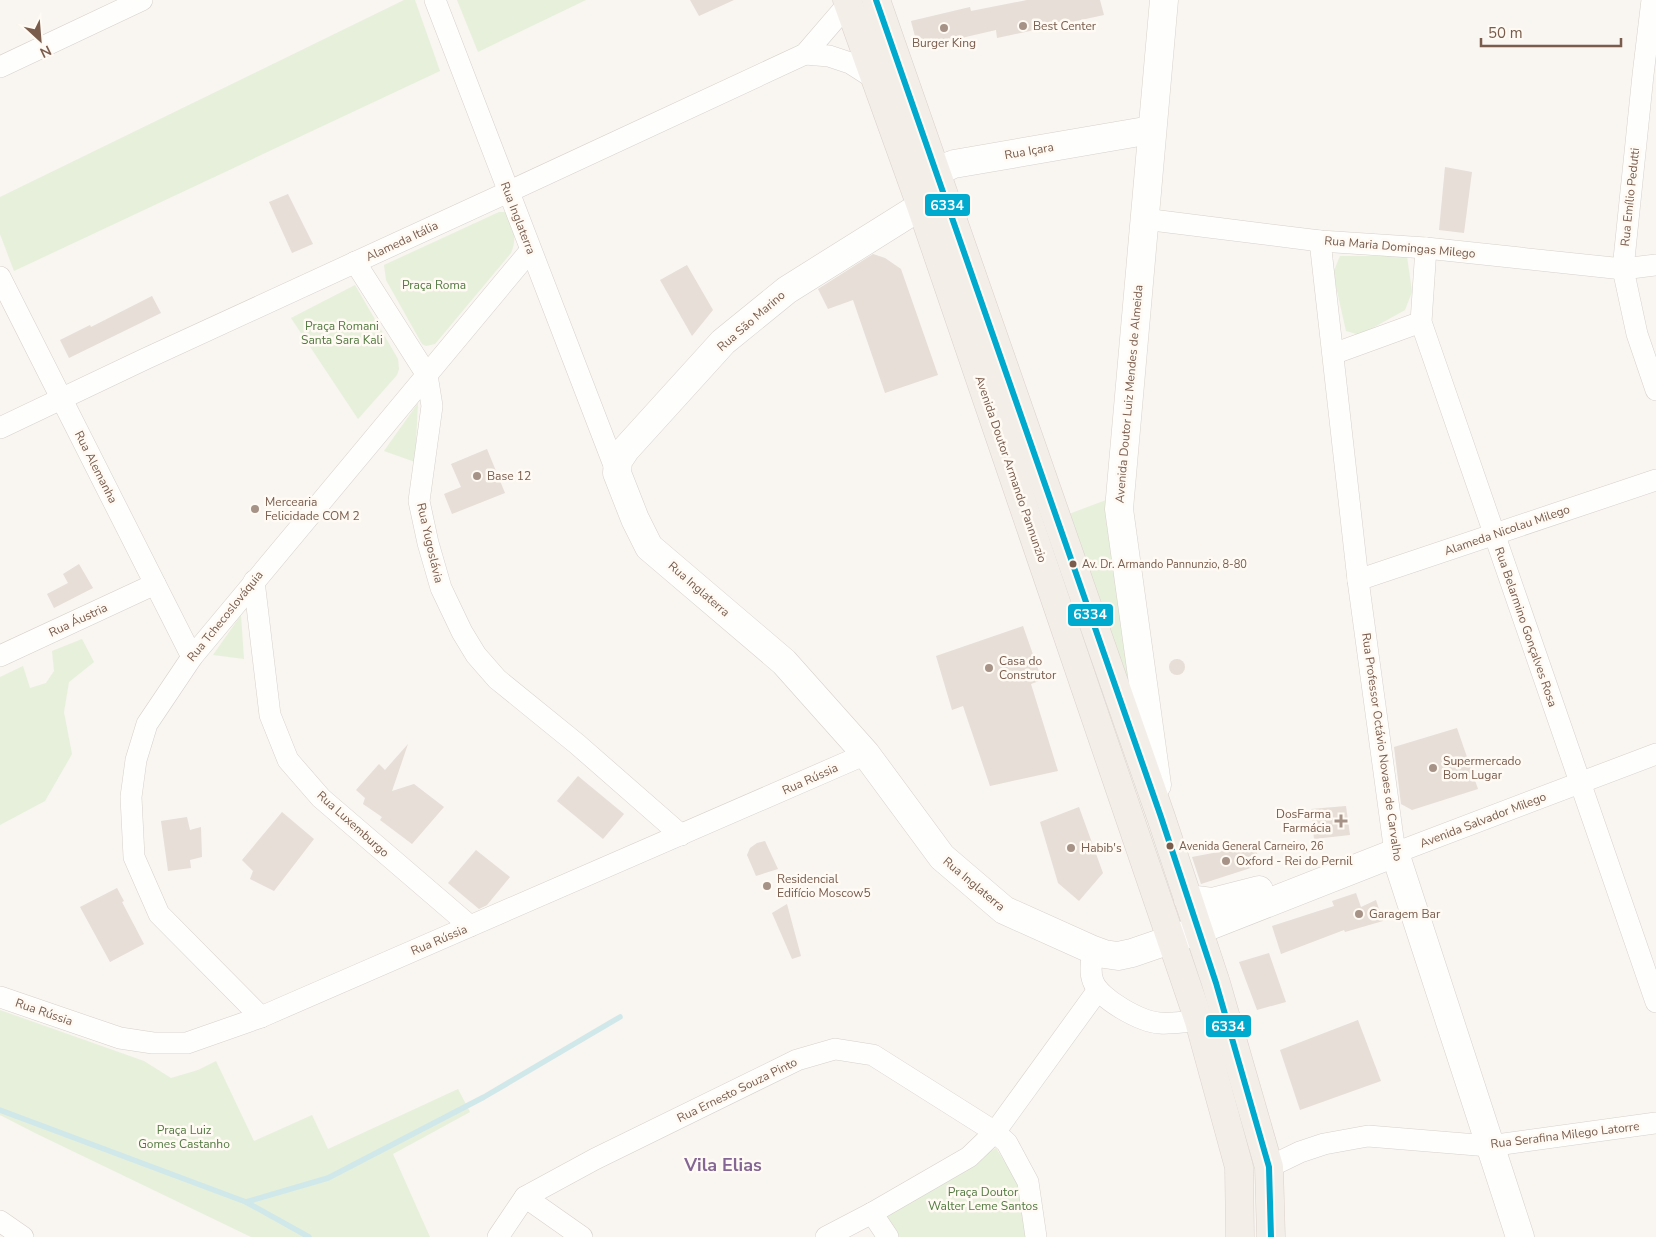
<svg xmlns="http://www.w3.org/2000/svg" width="1656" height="1237" font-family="'Nunito Sans',sans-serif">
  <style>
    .green { fill: #e7f0db }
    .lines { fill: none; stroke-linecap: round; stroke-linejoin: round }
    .stream { stroke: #d0e8ea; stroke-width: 5.5 }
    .building { fill: #e6ded7 }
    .minor-casing { stroke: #d7d1cb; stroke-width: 22 }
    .tertiary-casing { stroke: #d7d1cb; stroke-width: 29 }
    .secondary-casing { stroke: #d9d2cb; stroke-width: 29 }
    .primary-casing { stroke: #dad1cc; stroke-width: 29 }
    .minor { stroke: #fefefd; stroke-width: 21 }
    .tertiary { stroke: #fefefd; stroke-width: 28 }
    .secondary { stroke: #fefefd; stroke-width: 28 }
    .primary { stroke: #f3eee8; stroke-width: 28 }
    .bus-1-casing { stroke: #fffaf3; stroke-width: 10 }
    .bus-1 { stroke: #00a9ce; stroke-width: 6 }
    .poi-dot { fill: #a69286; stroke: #fffaf3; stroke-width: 2 }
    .bus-dot { fill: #7a5c4d; stroke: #fffaf3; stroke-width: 2 }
    .labels { text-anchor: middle; stroke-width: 5; stroke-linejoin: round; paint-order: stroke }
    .bus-label { font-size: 11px; fill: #7a5c4d; stroke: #fffaf3; text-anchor: start }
    .poi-label { font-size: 12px; fill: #7a5c4d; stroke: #fffaf3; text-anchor: start }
    .street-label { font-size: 12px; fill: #7a5c4d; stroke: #fffaf3 }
    .park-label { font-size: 12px; fill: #537a41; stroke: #fffaf3 }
    .district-label { font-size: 18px; font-weight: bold; fill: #846695; stroke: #fffaf3 }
    .line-badge { stroke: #fffaf3; stroke-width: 2 }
    .badge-label { font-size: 14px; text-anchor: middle; font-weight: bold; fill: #fff }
  </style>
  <rect width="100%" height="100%" fill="#f9f5f0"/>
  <g class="green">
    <path d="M404,0h11l25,71 -426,200 -14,-37v-37z"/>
    <path d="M457,0h129l-108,52z"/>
    <path d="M499,212h6c10,14 12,26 6,41l-76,91 -9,2 -4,-2 -36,-64 -2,-15z"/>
    <path d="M1340,256h67l5,36 -7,18 -45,25 -14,-4 -13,-58z"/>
    <path d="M355,285l43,74 1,10 -2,6 -39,44 -67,-101z"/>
    <path d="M418,403l-3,59 -31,-11z"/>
    <path d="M1106,500l32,214 -69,-200z"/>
    <path d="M241,615l3,44 -31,-4z"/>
    <path d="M82,639l12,23 -25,20 -5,30 8,42 -27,47 -45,24v-148l23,-11 7,22 16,-5 8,-12 -2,-20z"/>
    <path d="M0,1010l144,51 27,17 27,-8 18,-9 38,80 58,-26 16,34 130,-60 12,23 -77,42 37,83h-179l-216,-104 -35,-18z"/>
    <path d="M996,1148l22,35 10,54h-135l-13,-19z"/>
  </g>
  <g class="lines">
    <g class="stream">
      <path d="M0,1110l246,92 63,35"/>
      <path d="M246,1202l82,-24 156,-81 136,-80"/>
    </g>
  </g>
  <g class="building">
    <path d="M690,0h44l-35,16z"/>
    <path d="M1027,0h73l4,15 -107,23 -1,-8 -78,18 -7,-27 59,-14 1,4z"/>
    <path d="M1445,167l27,5 -8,61 -25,-3z"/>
    <path d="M288,194l25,50 -21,9 -23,-51z"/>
    <path d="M873,254l12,4 16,11 37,106 -53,18 -32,-93 -25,9 -10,-20z"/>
    <path d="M687,265l26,45 -21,26 -32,-56z"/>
    <path d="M152,296l9,17 -92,45 -9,-18 30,-15 1,2z"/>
    <path d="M487,449l18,44 -53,21 -8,-20 17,-7 -10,-23z"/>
    <path d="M79,564l14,24 -39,20 -7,-14 21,-11 -5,-9z"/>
    <path d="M1023,626l19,54 -11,4 27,87 -68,15 -27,-80 -11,4 -16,-54z"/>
    <circle cx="1177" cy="667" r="8"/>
    <path d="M1457,728l21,61 -66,21 -11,-6 -7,-57z"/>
    <path d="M408,744l-16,47 22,-7 30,23 -32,37 -32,-24 2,-3 -19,-13 2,-6 -9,-8 23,-26 6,6z"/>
    <path d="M578,776l46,38 -21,25 -46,-38z"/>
    <path d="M1346,806l4,29 -36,4 -3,-30z"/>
    <path d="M1079,807l24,66 -24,28 -21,-18 -18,-61z"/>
    <path d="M282,812l32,27 -40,52 -24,-12 3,-8 -11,-11z"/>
    <path d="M187,817l3,13 11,-3 1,30 -12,3 1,8 -23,3 -7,-50z"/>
    <path d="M765,841l13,28 -22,7 -9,-21 3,-7 7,-5z"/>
    <path d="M1255,845l5,20 -59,19 -9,-27z"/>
    <path d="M476,850l34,27 -23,28 -8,4 -31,-26z"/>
    <path d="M117,888l7,13 -2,1 22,42 -34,18 -30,-55z"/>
    <path d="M1356,893l5,14 15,-7 7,21 -38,11 -1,-2 -63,24 -9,-28 62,-20 -2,-5z"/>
    <path d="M787,904l14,52 -9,3 -20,-46z"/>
    <path d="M1269,953l17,49 -29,8 -18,-48z"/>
    <path d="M1358,1020l23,61 -81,29 -20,-60z"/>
  </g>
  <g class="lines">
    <g class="minor-casing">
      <g id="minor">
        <path d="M435,0l182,473"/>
        <path d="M1652,0l-9,75 -20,194 14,65 19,56"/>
        <path d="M805,54l24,2 21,7 25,16"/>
        <path d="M0,67l142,-67"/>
        <path d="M1144,219l176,22 106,7 197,21 33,-4"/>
        <path d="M1320,241l38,339 37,273 261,-99"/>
        <path d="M1426,248l-5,74 235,680"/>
        <path d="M355,262l72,113 5,31 -13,95 9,42 13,45 21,44 14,23 21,24 80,65 104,91"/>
        <path d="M0,277l192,380"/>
        <path d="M1333,354l88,-32"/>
        <path d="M0,428l145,-69 363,-167 297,-138 43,-50"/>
        <path d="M1358,580l298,-100"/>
        <path d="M254,581l16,134 18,45 33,38 149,128"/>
        <path d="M0,656l155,-72"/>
        <path d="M1093,950c-1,9 -4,21 0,31 6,18 48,41 67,42 13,1 26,-2 39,-2"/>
        <path d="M0,997l120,41 33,5h34l74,-26 605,-263"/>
        <path d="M261,1017l-102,-103 -25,-57 -3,-60 5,-37 11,-36 45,-67 338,-406"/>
        <path d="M1269,1167l31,-15 24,-8 44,-8 121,10 167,-23"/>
        <path d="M525,1197l57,40"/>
        <path d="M872,1213l16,24"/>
        <path d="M0,1221l23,16"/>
        <path d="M498,1237l27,-40 70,-38 202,-99 38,-11 38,6 122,77 12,11 21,39 8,55"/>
        <path d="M826,1237l46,-24 97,-56 26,-25 103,-142"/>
      </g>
    </g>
    <g class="tertiary-casing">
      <g id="tertiary">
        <path d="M918,186c9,-11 22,-16 36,-22l197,-34"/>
        <path d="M921,206l-134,84 -64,52 -97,107 -8,12 -1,12 18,46 14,28 135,115 82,92 76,103 62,53 89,40 11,4 14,2 14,-3 67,-23 196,-77"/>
        <path d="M1395,853l125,384"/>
        <path d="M1188,899l24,3 47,-12"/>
      </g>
    </g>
    <g class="secondary-casing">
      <path id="secondary" d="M1157,785l-38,-276 45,-509"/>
    </g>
    <g class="primary-casing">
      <g id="primary">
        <path d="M847,0l74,206 278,815 40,146 1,70"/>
        <path d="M876,0l285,817 55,166 53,184 2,70"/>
      </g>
    </g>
    <use href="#minor" class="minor"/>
    <use href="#tertiary" class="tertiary"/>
    <use href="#secondary" class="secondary"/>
    <use href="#primary" class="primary"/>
    <g class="bus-1-casing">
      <path id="bus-1" d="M876,0l285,817 55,166 53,184 2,70"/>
    </g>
    <use href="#bus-1" class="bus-1"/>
  </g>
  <g class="poi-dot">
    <circle cx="1023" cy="26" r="5"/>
    <circle cx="944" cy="28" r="5"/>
    <circle cx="477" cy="476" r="5"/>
    <circle cx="255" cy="509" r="5"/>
    <circle cx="989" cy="668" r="5"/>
    <circle cx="1433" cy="768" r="5"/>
    <path d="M1338.5 813.5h5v5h5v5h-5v5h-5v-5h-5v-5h5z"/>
    <circle cx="1071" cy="848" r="5"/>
    <circle cx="1226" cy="861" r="5"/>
    <circle cx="767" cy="886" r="5"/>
    <circle cx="1359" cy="914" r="5"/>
  </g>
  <g class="bus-dot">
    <circle cx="1073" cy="564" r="4.5"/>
    <circle cx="1170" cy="846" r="4.5"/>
  </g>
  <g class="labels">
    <g class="bus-label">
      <text x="1082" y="568">Av. Dr. Armando Pannunzio, 8-80</text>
      <text x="1179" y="850">Avenida General Carneiro, 26</text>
    </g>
    <g class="poi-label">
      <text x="1033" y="30">Best Center</text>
      <text x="944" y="47" text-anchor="middle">Burger King</text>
      <text x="487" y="480">Base 12</text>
      <text x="265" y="506">Mercearia<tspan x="265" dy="14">Felicidade COM 2</tspan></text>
      <text x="999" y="665">Casa do<tspan x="999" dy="14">Construtor</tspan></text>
      <text x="1443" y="765">Supermercado<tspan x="1443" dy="14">Bom Lugar</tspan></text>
      <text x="1331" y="818" text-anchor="end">DosFarma<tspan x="1331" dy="14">Farmácia</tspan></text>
      <text x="1081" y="852">Habib's</text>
      <text x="1236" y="865">Oxford - Rei do Pernil</text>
      <text x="777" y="883">Residencial<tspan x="777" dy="14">Edifício Moscow5</tspan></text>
      <text x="1369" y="918">Garagem Bar</text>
    </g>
    <g class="street-label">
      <text transform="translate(1029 151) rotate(-10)" y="4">Rua Içara</text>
      <text transform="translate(1630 197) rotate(-84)" y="4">Rua Emílio Pedutti</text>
      <text transform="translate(518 218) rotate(69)" y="4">Rua Inglaterra</text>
      <text transform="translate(402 241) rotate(-25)" y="4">Alameda Itália</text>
      <text transform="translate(1400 247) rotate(5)" y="4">Rua Maria Domingas Milego</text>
      <text transform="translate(751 321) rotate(-41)" y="4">Rua São Marino</text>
      <text transform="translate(1129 394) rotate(-85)" y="4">Avenida Doutor Luiz Mendes de Almeida</text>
      <text transform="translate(96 467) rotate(63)" y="4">Rua Alemanha</text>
      <text transform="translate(1011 469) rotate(71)" y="4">Avenida Doutor Armando Pannunzio</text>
      <text transform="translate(1507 530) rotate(-19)" y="4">Alameda Nicolau Milego</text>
      <text transform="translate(430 543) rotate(77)" y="4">Rua Yugoslávia</text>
      <text transform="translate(699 589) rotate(41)" y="4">Rua Inglaterra</text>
      <text transform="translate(225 616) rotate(-51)" y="4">Rua Tchecoslováquia</text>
      <text transform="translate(78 620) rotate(-25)" y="4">Rua Áustria</text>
      <text transform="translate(1526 627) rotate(71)" y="4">Rua Belarmino Gonçalves Rosa</text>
      <text transform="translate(1382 747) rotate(82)" y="4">Rua Professor Octávio Novaes de Carvalho</text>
      <text transform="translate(810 779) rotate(-24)" y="4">Rua Rússia</text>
      <text transform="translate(1483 820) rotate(-21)" y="4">Avenida Salvador Milego</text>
      <text transform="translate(353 824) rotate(42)" y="4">Rua Luxemburgo</text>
      <text transform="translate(974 884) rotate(40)" y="4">Rua Inglaterra</text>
      <text transform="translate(439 940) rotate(-23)" y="4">Rua Rússia</text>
      <text transform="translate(44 1012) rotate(19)" y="4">Rua Rússia</text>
      <text transform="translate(737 1090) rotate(-26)" y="4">Rua Ernesto Souza Pinto</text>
      <text transform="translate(1565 1135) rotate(-7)" y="4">Rua Serafina Milego Latorre</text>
    </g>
    <g class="park-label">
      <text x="434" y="289">Praça Roma</text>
      <text x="342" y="330">Praça Romani<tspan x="342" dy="14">Santa Sara Kali</tspan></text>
      <text x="184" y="1134">Praça Luiz<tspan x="184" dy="14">Gomes Castanho</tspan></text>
      <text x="983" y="1196">Praça Doutor<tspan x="983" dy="14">Walter Leme Santos</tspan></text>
    </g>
    <g class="district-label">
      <text x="723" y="1171">Vila Elias</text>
    </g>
  </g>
  <g class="line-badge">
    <rect x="924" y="193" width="47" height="24" rx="5" fill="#00a9ce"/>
    <rect x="1067" y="603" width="47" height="24" rx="5" fill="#00a9ce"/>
    <rect x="1205" y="1014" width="47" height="24" rx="5" fill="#00a9ce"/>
  </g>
  <g class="badge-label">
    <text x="947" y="210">6334</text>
    <text x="1090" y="619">6334</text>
    <text x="1228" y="1031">6334</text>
  </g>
  <g transform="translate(40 40) rotate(154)" stroke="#fffaf3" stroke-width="4" paint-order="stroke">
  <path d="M0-4L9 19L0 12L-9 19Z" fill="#7a5c4d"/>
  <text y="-8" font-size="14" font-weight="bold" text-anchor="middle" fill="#7a5c4d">N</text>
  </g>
  <path d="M1481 38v8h140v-8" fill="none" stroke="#7a5c4d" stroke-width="2.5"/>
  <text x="1488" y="38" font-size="15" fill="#7a5c4d" stroke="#fffaf3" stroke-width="4" paint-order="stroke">50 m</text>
</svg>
